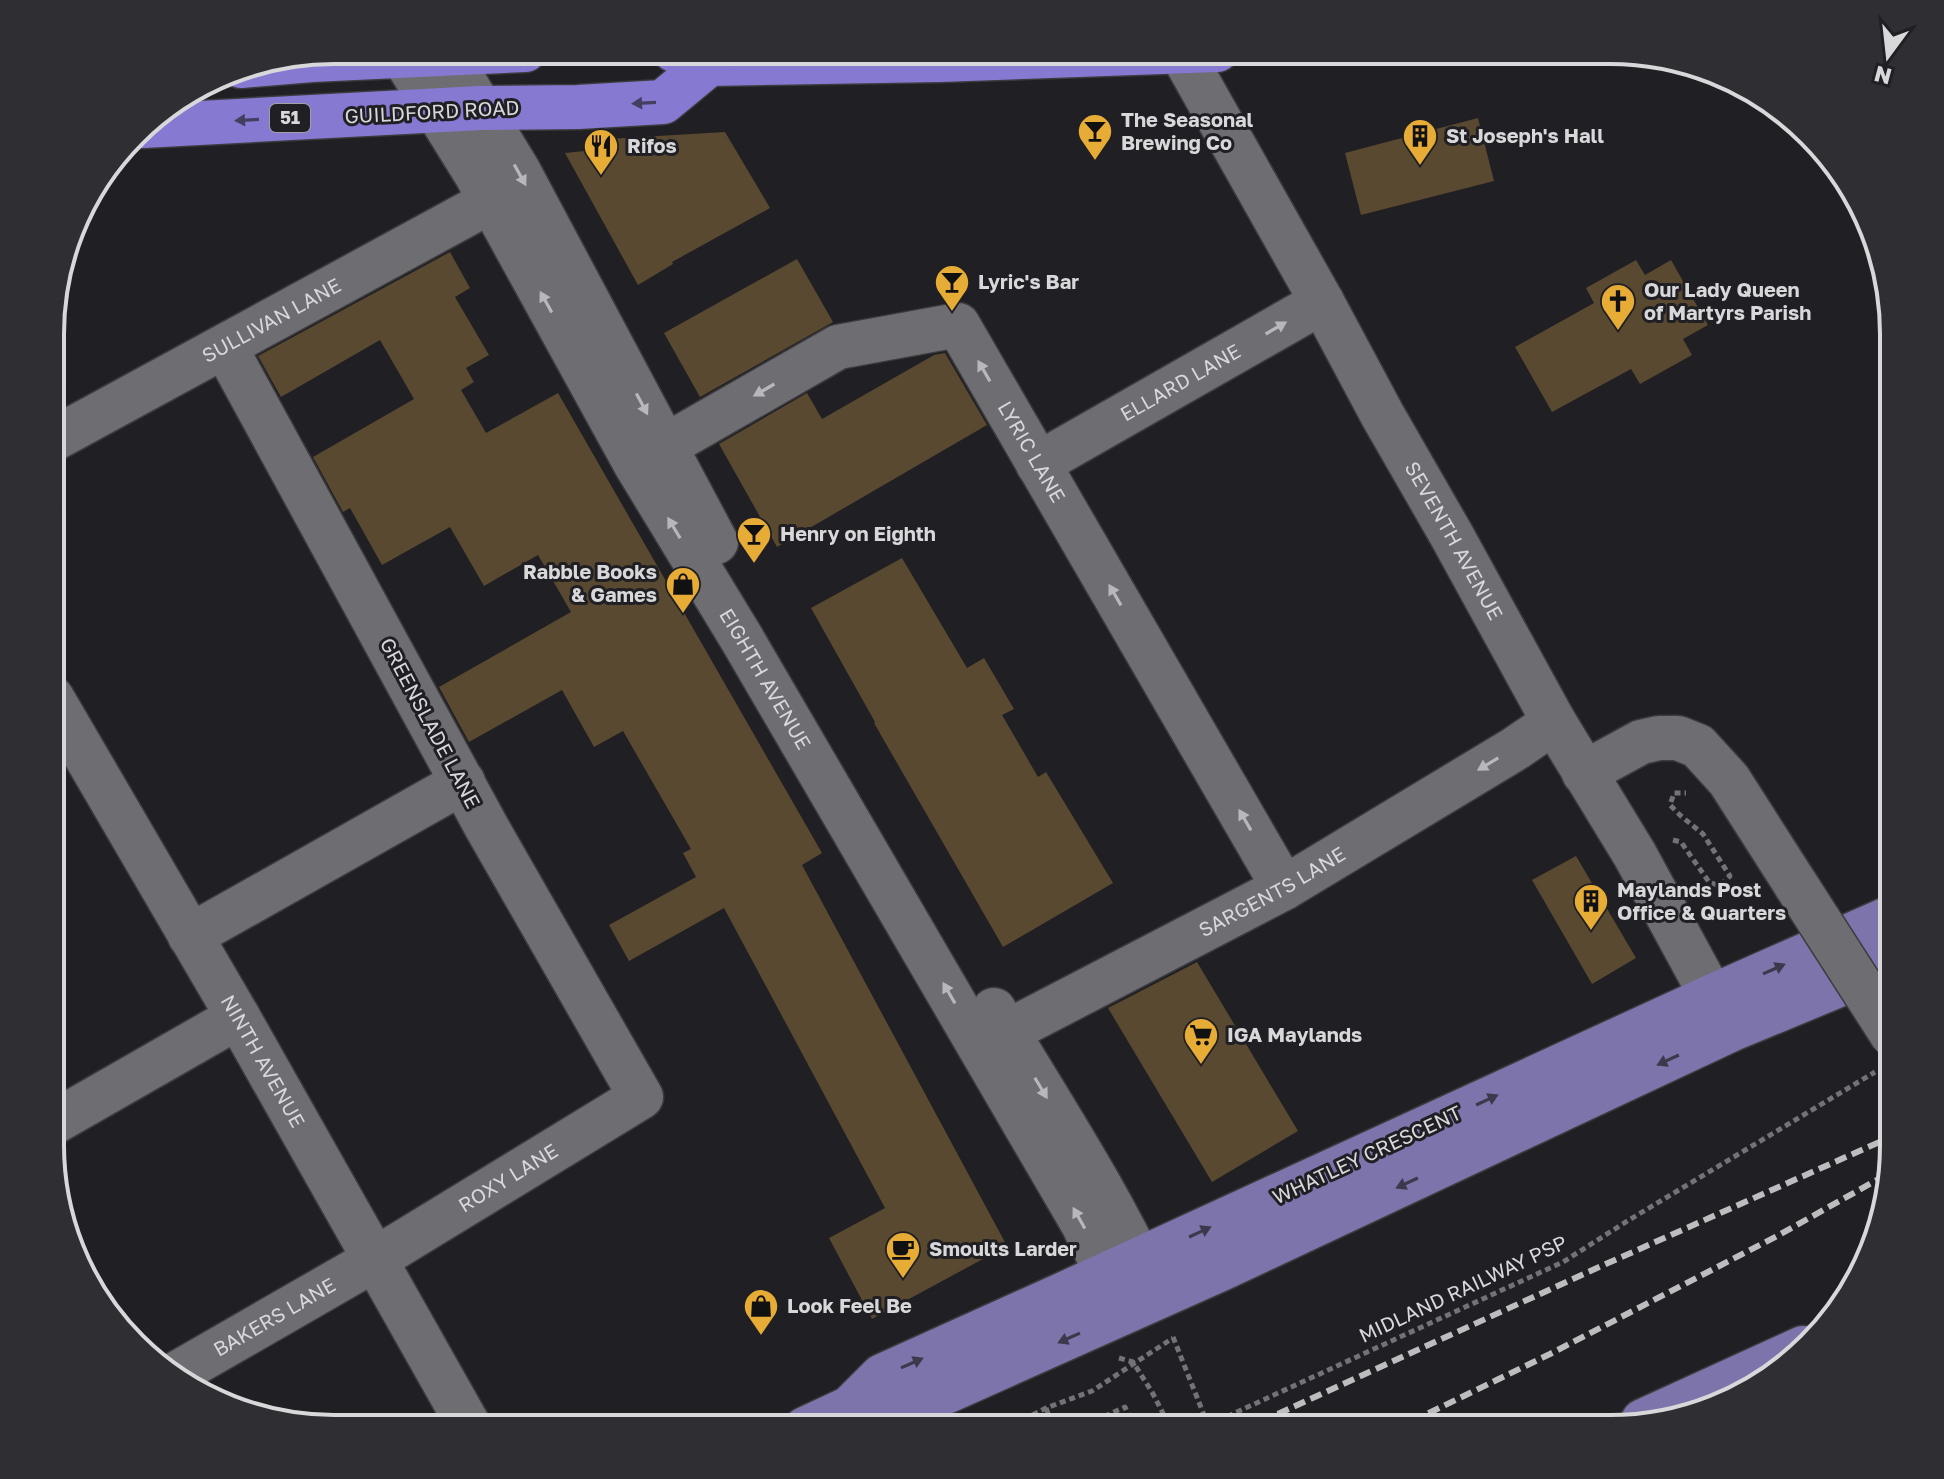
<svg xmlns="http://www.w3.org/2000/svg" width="1944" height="1479" font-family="'Golos Text',sans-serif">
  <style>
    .building { fill: #584930 }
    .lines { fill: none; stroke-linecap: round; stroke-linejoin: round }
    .minor-casing { stroke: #3b3b3e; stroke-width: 47 }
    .major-casing { stroke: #3b3b3e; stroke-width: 47 }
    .highway-casing { stroke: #3b3b3e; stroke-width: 47 }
    .path { stroke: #737276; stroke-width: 5; stroke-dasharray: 6 4; stroke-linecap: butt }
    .minor { stroke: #6d6d72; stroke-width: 44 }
    .major { stroke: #7c74ab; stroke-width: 44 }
    .highway { stroke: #8679d1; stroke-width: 44 }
    .rail { stroke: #bdbdc0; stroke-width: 6; stroke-dasharray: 12 6; stroke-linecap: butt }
    .minor-bridge-casing { stroke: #3b3b3e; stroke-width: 47; stroke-linecap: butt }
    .minor-bridge { stroke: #6d6d72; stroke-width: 44 }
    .oneway { fill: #443e61 }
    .oneway2 { fill: #b8b8bc }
    .oneway3 { fill: #3c394c }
    .labels { text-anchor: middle; stroke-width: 6; stroke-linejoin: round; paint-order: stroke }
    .shield { fill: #201f24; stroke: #a1a0a4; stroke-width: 2 }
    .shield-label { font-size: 18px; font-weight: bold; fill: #d8d8db }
    .street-label { font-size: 20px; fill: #d8d8db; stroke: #201f24 }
    .poi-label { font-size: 20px; font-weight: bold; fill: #d8d8db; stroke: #201f24; text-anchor: start }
    .rim { fill: none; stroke: #d8d8db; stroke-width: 4 }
  </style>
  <rect width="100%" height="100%" fill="#201f24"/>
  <g class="building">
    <path d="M1478,118l16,63 -133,34 -16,-62z"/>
    <path d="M725,132l45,76 -98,54 1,2 -35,21 -73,-132 48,-5 -5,-9z"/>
    <path d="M450,252l20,36 -15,9 34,58 -23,13 8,14 -13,8 25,43 72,-40 264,460 -20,12 205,381 -135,73 -43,-81 56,-30 -161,-300 -95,53 -20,-36 87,-48 -13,-24 8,-4 -68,-118 -29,16 -32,-57 -93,52 -30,-55 132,-75 -33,-57 -54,31 -34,-59 -68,38 -32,-57 -7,4 -30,-55 101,-58 -34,-59 -99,57 -23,-41z"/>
    <path d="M797,259l36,63 -133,75 -36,-64z"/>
    <path d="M1636,260l9,15 26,-15 37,65 -25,14 9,16 -52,29 -9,-15 -79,43 -37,-65 79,-44 -8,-15z"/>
    <path d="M945,353l42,72 -210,122 -58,-103 88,-51 15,26 112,-64z"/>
    <path d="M902,558l65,110 17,-10 30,51 -12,6 36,62 8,-5 67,111 -110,64 -129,-224 1,-1 -64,-114z"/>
    <path d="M1576,856l60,102 -44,26 -60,-104z"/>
    <path d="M1197,962l101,169 -86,51 -104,-174z"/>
  </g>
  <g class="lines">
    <g class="minor-casing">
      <g id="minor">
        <path id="s1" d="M399,50l77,124 159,289 107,176 341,585 41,85"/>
        <path d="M445,50l74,122 197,370"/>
        <path id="s2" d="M1180,50l142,252 61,114 69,120 102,186 81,133 95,175"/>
        <path id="s3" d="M52,440l439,-239"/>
        <path id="s4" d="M639,461l199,-114 120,-22 326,563"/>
        <path id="s5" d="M1038,464l284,-162"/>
        <path id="s6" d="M52,698l186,319 232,411"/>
        <path d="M1584,773l57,-31 18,-4h19l20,8 31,34 67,105"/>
        <path d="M190,936l273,-154"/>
        <path d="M994,1010c56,94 117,185 161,284"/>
        <path id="s7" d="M982,1045l302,-157 232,-140 38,-26"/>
        <path d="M51,1124l187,-107"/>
        <path id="s8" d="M174,1375l200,-115 267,-163 -155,-271 -261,-479"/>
      </g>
    </g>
    <g class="major-casing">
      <g id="major">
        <path d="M850,1408l49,4 51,-22 271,-121 509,-239 164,-68"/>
        <path d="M1643,1421l160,-73"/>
        <path d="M805,1429l45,-21 32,-32 184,-83 647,-297 181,-80"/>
      </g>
    </g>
    <g class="highway-casing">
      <g id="highway">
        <path d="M674,50l35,14 231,-4 277,-10"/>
        <path d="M241,66l71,-6 213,-10"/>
        <path d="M143,126l337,-18 98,-1 85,-5 46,-38"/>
      </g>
    </g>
    <g class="path">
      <path d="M1673,840l8,2 28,40 11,4 10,-10 -27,-42 -22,-18 -11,-11 4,-12h12"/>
      <path d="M1173,1337l35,88"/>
      <path d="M1119,1358l14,4 19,30 16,31 -13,6"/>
      <path d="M1046,1408l8,21"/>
      <path d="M1006,1429l40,-21 46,-17 81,-53"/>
      <path d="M1077,1429l48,-22 8,18 -10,4"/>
      <path d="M1200,1429l363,-167 66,-42 246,-148"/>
    </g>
    <use href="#minor" class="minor"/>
    <use href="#major" class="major"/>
    <use href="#highway" class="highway"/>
    <g class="rail">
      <path d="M1245,1429l343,-157 305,-136"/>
      <path d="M1396,1429l154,-75 229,-119 112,-63"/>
    </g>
    <g class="minor-bridge-casing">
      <path id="minor-bridge" d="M1796,885l97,151"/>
    </g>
    <use href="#minor-bridge" class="minor-bridge"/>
  </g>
  <defs><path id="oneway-solid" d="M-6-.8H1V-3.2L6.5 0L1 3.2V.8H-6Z" transform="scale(2)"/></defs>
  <g class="oneway">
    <use href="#oneway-solid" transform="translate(644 103) rotate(177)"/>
    <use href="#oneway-solid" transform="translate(247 120) rotate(177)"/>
  </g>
  <g class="oneway2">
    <use href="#oneway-solid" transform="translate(520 175) rotate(61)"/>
    <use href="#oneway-solid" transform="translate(546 302) rotate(-119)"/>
    <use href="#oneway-solid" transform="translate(1276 328) rotate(-30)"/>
    <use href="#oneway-solid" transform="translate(984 371) rotate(-120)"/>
    <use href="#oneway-solid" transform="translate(764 390) rotate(150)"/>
    <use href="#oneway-solid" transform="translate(642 404) rotate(62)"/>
    <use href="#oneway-solid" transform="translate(674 528) rotate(-121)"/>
    <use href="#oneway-solid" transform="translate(1115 595) rotate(-120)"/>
    <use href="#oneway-solid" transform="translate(1488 764) rotate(149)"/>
    <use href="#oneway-solid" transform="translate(1245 820) rotate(-120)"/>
    <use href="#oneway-solid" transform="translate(949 993) rotate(-120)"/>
    <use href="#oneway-solid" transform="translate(1041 1088) rotate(59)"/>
    <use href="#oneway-solid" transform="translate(1079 1218) rotate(-119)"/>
  </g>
  <g class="oneway3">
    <use href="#oneway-solid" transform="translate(1774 969) rotate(-24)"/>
    <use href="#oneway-solid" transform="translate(1668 1060) rotate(155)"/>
    <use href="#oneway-solid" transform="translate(1487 1100) rotate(-25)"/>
    <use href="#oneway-solid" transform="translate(1407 1183) rotate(155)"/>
    <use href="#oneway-solid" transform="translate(1200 1232) rotate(-25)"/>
    <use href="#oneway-solid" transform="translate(1069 1338) rotate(156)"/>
    <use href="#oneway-solid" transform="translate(912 1363) rotate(-24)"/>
  </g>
  <defs>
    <g id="bar-pin" transform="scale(1.8)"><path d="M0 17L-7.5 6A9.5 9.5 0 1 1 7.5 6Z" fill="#e6ac36" stroke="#201f24"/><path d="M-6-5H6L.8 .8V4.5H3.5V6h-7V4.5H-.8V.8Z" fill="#111"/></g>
    <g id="building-pin" transform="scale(1.8)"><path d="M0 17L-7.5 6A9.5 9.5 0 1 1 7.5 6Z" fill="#e6ac36" stroke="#201f24"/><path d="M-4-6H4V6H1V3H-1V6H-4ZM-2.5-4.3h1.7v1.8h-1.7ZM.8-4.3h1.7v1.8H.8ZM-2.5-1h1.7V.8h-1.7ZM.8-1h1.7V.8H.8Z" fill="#111"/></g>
    <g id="restaurant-pin" transform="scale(1.8)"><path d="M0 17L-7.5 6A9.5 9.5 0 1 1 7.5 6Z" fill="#e6ac36" stroke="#201f24"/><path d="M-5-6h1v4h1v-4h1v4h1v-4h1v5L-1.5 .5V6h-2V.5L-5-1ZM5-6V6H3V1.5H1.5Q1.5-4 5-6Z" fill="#111"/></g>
    <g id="church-pin" transform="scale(1.8)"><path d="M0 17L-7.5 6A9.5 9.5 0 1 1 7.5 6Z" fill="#e6ac36" stroke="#201f24"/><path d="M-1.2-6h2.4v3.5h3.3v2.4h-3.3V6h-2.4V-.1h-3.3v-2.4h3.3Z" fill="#111"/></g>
    <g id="shop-pin" transform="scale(1.8)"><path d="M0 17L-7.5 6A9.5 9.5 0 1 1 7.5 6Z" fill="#e6ac36" stroke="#201f24"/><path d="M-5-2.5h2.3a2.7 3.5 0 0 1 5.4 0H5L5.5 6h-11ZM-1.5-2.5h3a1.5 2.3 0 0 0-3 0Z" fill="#111"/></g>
    <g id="supermarket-pin" transform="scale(1.8)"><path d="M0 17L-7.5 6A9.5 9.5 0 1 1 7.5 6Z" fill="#e6ac36" stroke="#201f24"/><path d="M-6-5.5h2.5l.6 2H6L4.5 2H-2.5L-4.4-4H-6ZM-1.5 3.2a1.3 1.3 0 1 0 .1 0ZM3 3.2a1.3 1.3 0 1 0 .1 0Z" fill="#111"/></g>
    <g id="cafe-pin" transform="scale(1.8)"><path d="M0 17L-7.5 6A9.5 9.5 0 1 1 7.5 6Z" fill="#e6ac36" stroke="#201f24"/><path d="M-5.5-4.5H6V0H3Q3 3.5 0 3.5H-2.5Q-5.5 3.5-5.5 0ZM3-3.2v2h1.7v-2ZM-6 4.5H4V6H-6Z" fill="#111"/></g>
  </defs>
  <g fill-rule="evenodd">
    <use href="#bar-pin" x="1095" y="131"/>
    <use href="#building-pin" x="1420" y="136"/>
    <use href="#restaurant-pin" x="601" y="146"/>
    <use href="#bar-pin" x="952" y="282"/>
    <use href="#church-pin" x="1618" y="301"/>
    <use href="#bar-pin" x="754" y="534"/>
    <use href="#shop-pin" x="683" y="584"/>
    <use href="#building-pin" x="1591" y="901"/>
    <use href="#supermarket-pin" x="1201" y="1035"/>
    <use href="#cafe-pin" x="903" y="1249"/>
    <use href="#shop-pin" x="761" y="1306"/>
  </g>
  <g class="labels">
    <rect class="shield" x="270" y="104" width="40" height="28" rx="6"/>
    <g class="shield-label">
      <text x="290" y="124">51</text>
    </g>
    <g class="street-label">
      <text transform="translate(432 112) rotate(-3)" y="7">GUILDFORD ROAD</text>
      <text dy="7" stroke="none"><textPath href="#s3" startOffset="250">SULLIVAN LANE</textPath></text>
      <text dy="7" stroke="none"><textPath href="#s5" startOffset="164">ELLARD LANE</textPath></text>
      <text dy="7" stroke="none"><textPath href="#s4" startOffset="498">LYRIC LANE</textPath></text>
      <text dy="7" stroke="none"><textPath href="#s2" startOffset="562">SEVENTH AVENUE</textPath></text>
      <text dy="7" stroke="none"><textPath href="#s1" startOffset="728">EIGHTH AVENUE</textPath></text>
      <text transform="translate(430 723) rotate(62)" y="7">GREENSLADE LANE</text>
      <text dy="7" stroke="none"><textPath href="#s7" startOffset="328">SARGENTS LANE</textPath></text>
      <text dy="7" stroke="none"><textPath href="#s6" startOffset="420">NINTH AVENUE</textPath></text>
      <text transform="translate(1367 1155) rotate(-25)" y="7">WHATLEY CRESCENT</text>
      <text dy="7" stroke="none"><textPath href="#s8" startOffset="388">ROXY LANE</textPath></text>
      <text transform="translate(1463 1289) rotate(-25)" y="7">MIDLAND RAILWAY PSP</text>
      <text dy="7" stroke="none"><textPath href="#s8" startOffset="116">BAKERS LANE</textPath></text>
    </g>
    <g class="poi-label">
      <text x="1121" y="127">The Seasonal<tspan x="1121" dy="23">Brewing Co</tspan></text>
      <text x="1446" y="143">St Joseph's Hall</text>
      <text x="627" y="153">Rifos</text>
      <text x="978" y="289">Lyric's Bar</text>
      <text x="1644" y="297">Our Lady Queen<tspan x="1644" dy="23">of Martyrs Parish</tspan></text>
      <text x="780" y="541">Henry on Eighth</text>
      <text x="657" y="579" text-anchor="end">Rabble Books<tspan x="657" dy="23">&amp; Games</tspan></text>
      <text x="1617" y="897">Maylands Post<tspan x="1617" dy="23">Office &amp; Quarters</tspan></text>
      <text x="1227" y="1042">IGA Maylands</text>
      <text x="929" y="1256">Smoults Larder</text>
      <text x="787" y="1313">Look Feel Be</text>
    </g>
  </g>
  <path d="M0 0H1944V1479H0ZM334 64H1610A270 270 0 0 1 1880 334V1145A270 270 0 0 1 1610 1415H334A270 270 0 0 1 64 1145V334A270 270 0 0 1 334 64Z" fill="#2f2e33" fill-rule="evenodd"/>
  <path class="rim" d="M334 64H1610A270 270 0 0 1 1880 334V1145A270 270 0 0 1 1610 1415H334A270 270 0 0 1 64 1145V334A270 270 0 0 1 334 64Z"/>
  <g transform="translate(1888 56) rotate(195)" stroke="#201f24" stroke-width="6" paint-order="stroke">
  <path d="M0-6L14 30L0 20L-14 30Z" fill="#d8d8db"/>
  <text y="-12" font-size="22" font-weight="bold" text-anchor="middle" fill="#d8d8db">N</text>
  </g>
</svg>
